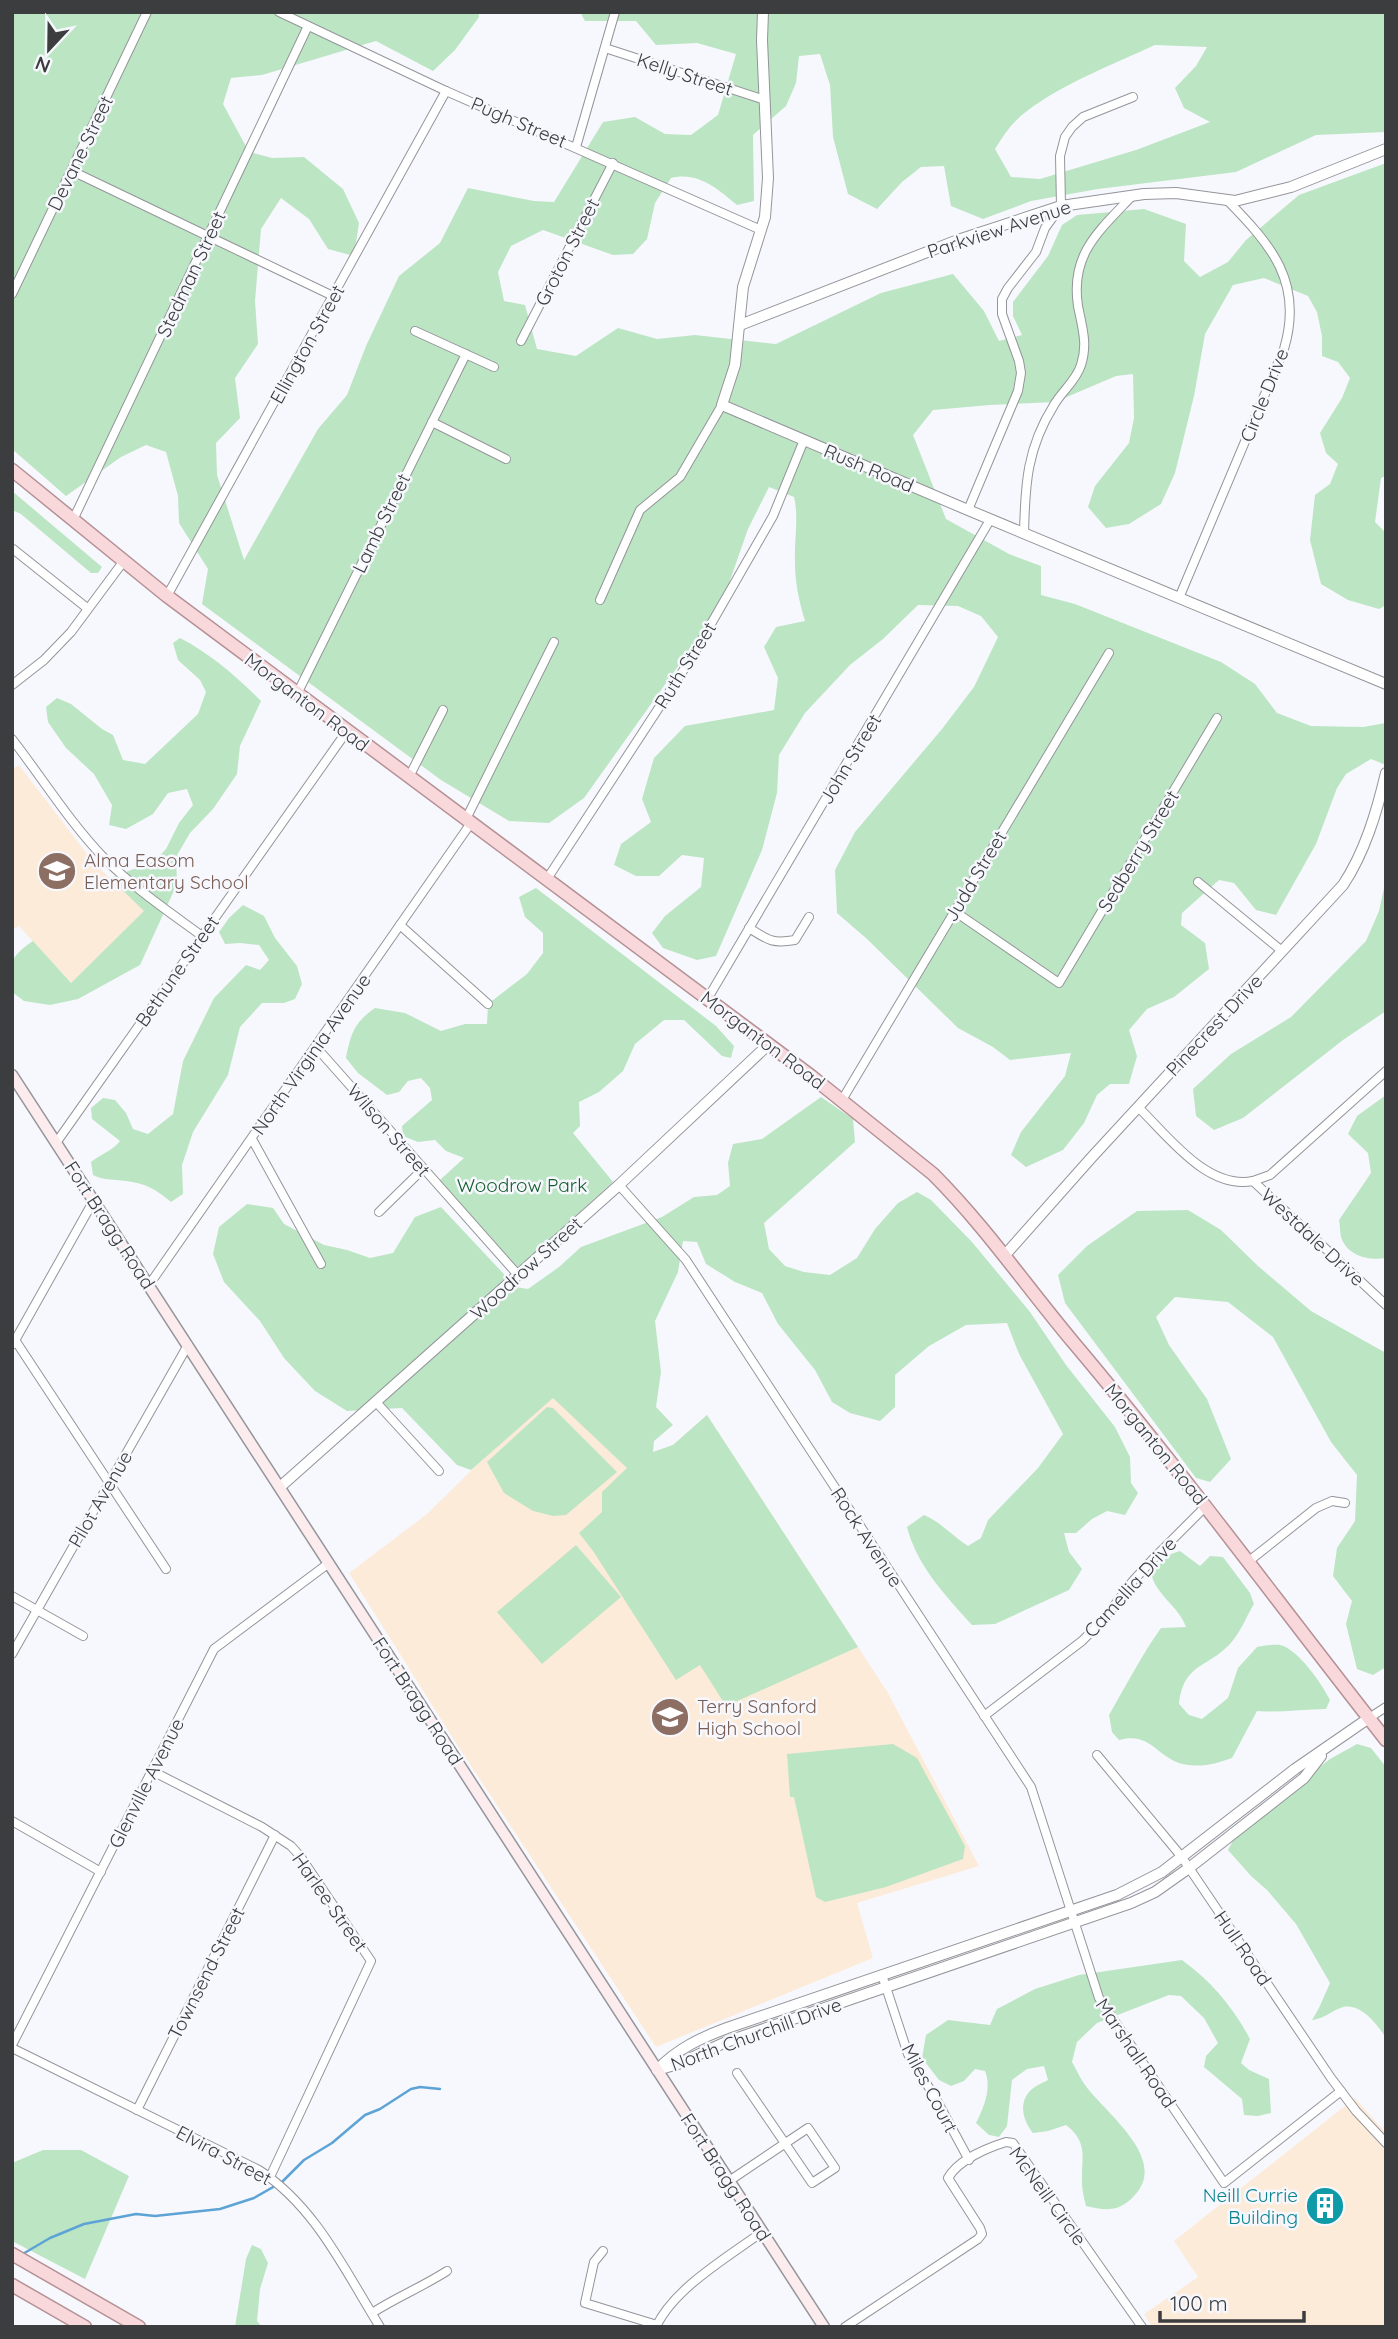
<svg xmlns="http://www.w3.org/2000/svg" width="1398" height="2339" font-family="Quicksand,sans-serif">
  <style>
    .education { fill: #fdebda }
    .green { fill: #bce5c3; fill-rule: evenodd }
    .lines { fill: none; stroke-linecap: round; stroke-linejoin: round }
    .stream { stroke: #5da3d5; stroke-width: 2.5 }
    .minor-casing { stroke: #94959a; stroke-width: 10 }
    .tertiary-casing { stroke: #94959a; stroke-width: 12 }
    .secondary-casing { stroke: #94959a; stroke-width: 13 }
    .primary-casing { stroke: #b49195; stroke-width: 15 }
    .minor { stroke: #fff; stroke-width: 8 }
    .tertiary { stroke: #fff; stroke-width: 10 }
    .secondary { stroke: #fceced; stroke-width: 10 }
    .primary { stroke: #f9d8db; stroke-width: 12 }
    .labels { text-anchor: middle; stroke-width: 5; stroke-linejoin: round; paint-order: stroke }
    .street-label { font-size: 19px; fill: #3c3d3f; stroke: #f7f8fe }
    .education-label { font-size: 19px; fill: #785e54; stroke: #f7f8fe; text-anchor: start }
    .park-label { font-size: 19px; fill: #125d2c; stroke: #f7f8fe }
    .culture-label { font-size: 19px; fill: #0d838f; stroke: #f7f8fe; text-anchor: end }
  </style>
  <rect width="100%" height="100%" fill="#f7f8fe"/>
  <g class="education">
    <path d="M19,765l75,98 51,48 -74,72 -52,-57 -7,4v-161z"/>
    <path d="M549,1394l104,58 20,-7 34,-30 181,278 91,173 -122,37 16,55 -217,89 -202,-307 -105,-167 78,-59z"/>
    <path d="M1355,2098l31,35v194h-234l-8,-13 54,-37 -24,-36z"/>
  </g>
  <g class="green">
    <path d="M12,12h466l1,5 -24,33 -22,21 -57,-30 -114,34 -31,3 -8,26 26,48 23,6 32,-1 39,32 16,34 -5,33 -26,-7 -19,-30 -28,-21 -20,31 -6,72 3,43 -23,34 5,40 -24,25 1,32 27,85 74,-131 29,-34 19,-49 33,-70 41,-33 28,-55 66,13 20,1 49,-80 32,-5 30,17 26,1 27,-20 18,-61 -39,-11 -41,2 -20,-24h-51l-5,-9h806v120l-70,3 -80,37 -138,17 -67,12 -48,18 -32,-13 -7,-40 -23,1 -19,15 -25,27 -29,-15 -15,-57 -3,-52 -10,-31 -21,2 -3,27 -10,23 -33,29 1,66 -17,4c-19,-16 -39,-34 -66,-27l-16,25 -8,36 -14,15 -20,1 -70,-25 -32,16 -13,26 6,29 21,4 12,44 39,7 42,-28 39,11 38,-4 81,9 105,-51 72,-19 31,37 15,30 23,-6 -9,-19v-14l35,-46 14,-31 15,-10 67,-6 42,15 -2,37 16,16 28,-15 18,-22 53,-45 87,-32v313l-5,2 -6,44 11,11v72l-7,4 -31,-9 -27,-16 -11,-44 5,-45 15,-11 8,-20 -12,-11 -6,-20 22,-35 8,-20 -12,-16 -16,-6v-20l-5,-24 -9,-16 -44,-18 -31,7 -28,49 -11,62 -19,77 -14,31 -32,20 -23,4 -18,-21 7,-21 34,-43 5,-25 -1,-44 -17,2 -61,26 -65,3 -57,5 -20,25 33,84 63,35 32,12v29l34,9 146,58 34,22 22,29 34,13 52,1 23,-4v42l-15,-6 -25,15 -9,14 -21,56 -40,71 -20,-5 -22,-27 -15,-3 -37,33 -1,12 24,18 4,26 -35,28 -27,12 -18,21 8,26 -8,28h-19l-13,11 -13,28 -21,27 -37,17 -15,-12 10,-23 44,-56 6,-23 -61,7 -17,-13 -35,-19 -91,-89 -30,-26 -2,-43 20,-38 87,-103 32,-42 24,-50 -17,-21 -23,-10 -40,-1 -35,34 -33,26 -45,48 -26,42 -2,38 -15,57 -46,106 -19,4 -34,-12 -11,-15 13,-17 36,-29 3,-29 -22,-3 -23,21h-23l-22,-11 7,-21 30,-22 -9,-23 12,-41 31,-32 89,-16 4,-32 -14,-31 12,-20 29,-6c-6,-20 -10,-38 -10,-59 -1,-22 4,-45 -1,-65l-25,-10 -21,42 -27,77 -137,192 -35,25 -40,-2 -68,-41 -239,-176 6,-35 -29,-46 -1,-27 -12,-44 -20,-7 -25,12 -55,39 -54,-47zM1155,45l52,2 -11,19 -21,22 9,20 26,14 -74,28 -96,29 -29,-2 -16,-28c9,-15 18,-28 32,-38 35,-27 87,-47 128,-66z"/>
    <path d="M12,491l90,76 -4,6h-7l-70,-59 -9,-4z"/>
    <path d="M180,638c31,16 56,38 81,63l-21,45 -3,28 -24,35 -23,24 -14,24 1,27 -37,81 -62,34 -28,6 -26,-4 -12,-9c0,-30 -5,-33 21,-51l38,42 73,-72 -34,-33 45,-17 11,-12 13,-26 14,-18 -6,-16 -19,4 -15,21 -27,15 -17,-4 3,-20 -18,-31 -28,-26 -18,-26 -2,-15 11,-9 14,6 31,25 11,6 10,25 22,4 53,-50 8,-22 -6,-12 -22,-20 -5,-17z"/>
    <path d="M1386,879v132l-43,29 -100,78 -29,12 -18,-14 -3,-27 38,-35 60,-37 75,-76 13,-30z"/>
    <path d="M536,888l180,138 18,20 -3,12 -9,-2 -38,-36h-20l-29,24 -12,27 -24,21 -20,10 1,24 -7,7 40,49 -95,86 -78,-88 24,-22 -18,-7 -11,-11 -17,2 -15,-6 -1,-10 30,-26 -2,-12 -9,-10 -13,3 -9,11 -12,3 -29,-22 -12,-15c5,-25 8,-35 29,-50l30,5 36,18 24,-7h22l1,-20 39,-30 16,-21v-20l-18,-16 -6,-20z"/>
    <path d="M243,905l21,11 11,22 22,28 5,18 -7,15 -11,4h-22l-22,24 -12,48 -35,57 -11,33 1,29 -12,8c-14,-12 -26,-19 -45,-21 -13,-2 -20,0 -33,-6l-2,-13c10,-8 21,-11 29,-21l-28,-22 -1,-11 12,-10 12,2 11,13 7,16 15,5 25,-20 10,-53 31,-63 32,-33 14,5 9,-10 -10,-15 -19,-2 -15,1 -6,-12 10,-14z"/>
    <path d="M1386,1095v163c-17,3 -39,-2 -45,-21 -1,-5 -1,-12 -2,-17l32,-47 -3,-20 -20,-19 9,-18z"/>
    <path d="M821,1097l32,22 2,23 -91,81 5,26 16,17 19,6 26,3 27,-17 18,-29 23,-26 19,-11 14,8 41,42 58,70 36,53 49,62 15,30 1,26 7,10 -13,22 -18,-4 -15,8 -16,14h-12l5,19 13,17 -13,21 -74,34 -23,1c-27,-30 -55,-59 -65,-98l17,-12c17,7 28,21 44,31l13,-8 7,-18 50,-52 25,-34 -44,-80 -12,-31 -41,2 -37,21 -34,29v32l-15,14 -30,-8 -18,-11 -17,-32 -37,-46 -16,-31 -27,-11 -29,-18 -9,-22 -14,-1 -5,31 -23,49 6,51 -5,35 17,18 -19,16 -1,11 20,-7 34,-30 151,232 -132,59 -26,-41 -24,15 -83,-129 -14,-18 23,-21v-20l25,-24 -74,-70 -82,72 -14,-5 -55,-57 -55,3 -32,-20 -31,-33 -24,-37 -36,-39 -11,-28 6,-27 28,-23 26,4 11,16 40,21 23,5 23,8 23,-5 22,-36 26,-10 75,80 12,2 31,-22 22,-20 81,-30 32,-20 23,-2 13,-9 -2,-23 5,-19 29,-5z"/>
    <path d="M1188,1210l33,20 37,36 53,45 75,42v314l-13,8 -16,-6 -11,-45 6,-23 -19,-25 4,-28 18,-27 2,-46 -26,-33 -58,-105 -45,-35 -53,-5 -19,20 13,28 38,54 24,60 -21,23 -14,-4 -131,-175 -7,-28 29,-29 50,-35z"/>
    <path d="M547,1407l6,1 64,64 -51,43 -13,1 -20,-5 -29,-18 -17,-31z"/>
    <path d="M576,1545l45,52 -79,67 -45,-52z"/>
    <path d="M1180,1551l20,15 10,-10 13,1 27,36 4,11c-7,11 -12,25 -20,35 -23,30 -50,21 -55,65l10,11 13,4 26,-21 10,-30 19,-21c6,-1 16,-3 23,-2 18,4 42,39 50,55l-4,9c-24,0 -45,4 -69,2l-25,47c-17,6 -31,10 -49,6 -26,-6 -32,-33 -64,-24l-7,-8 -3,-17c17,-29 32,-59 52,-87l25,-1c-7,-21 -32,-33 -35,-55l20,-18z"/>
    <path d="M893,1744l24,14 48,88 -2,13 -77,28 -61,15 -9,-5 -22,-100h-4l-3,-43z"/>
    <path d="M1357,1744l14,4 15,19v271c-9,-14 -25,-35 -43,-31 -12,4 -19,12 -31,13l7,-12 11,-25 -34,-59 -29,-34 -16,-14 -23,-26 8,-15 14,-14 80,-62z"/>
    <path d="M1182,1960c29,21 51,47 68,79l-9,24 8,7 20,9 2,34 -13,3 -14,-1 -2,-16 -38,-32 2,-11 12,-13 -14,-25 -23,-22 -12,-1 -72,28 -20,19 -5,20c4,7 8,16 13,23 20,28 85,74 49,111 -15,16 -28,15 -48,10 -2,-8 -4,-16 -4,-23 -1,-26 7,-40 -16,-58l-18,6 -15,2c-9,-11 -15,-28 -4,-41 4,-5 13,-9 19,-12l-4,-14 -17,3 -15,11 -5,46 -8,11 -10,-2 -13,-12c8,-16 16,-35 9,-52l-10,-2 -11,12 -13,5 -12,-6 -17,-22 4,-23 22,-15 42,5 7,-16 38,-20 44,-14z"/>
    <path d="M43,2150h38l48,26 -44,103 -73,-38v-78z"/>
    <path d="M252,2245l9,4 7,14 -8,26 -3,32 5,6h-27l11,-68z"/>
  </g>
  <g class="lines">
    <path class="stream" d="M21,2255l29,-17 34,-14 52,-10 19,2 65,-7 34,-11 28,-16 22,-22 28,-17 33,-28 15,-6 31,-20 9,-2 20,2"/>
    <g class="minor-casing">
      <g id="minor">
        <path d="M279,12l167,79 315,139"/>
        <path d="M605,48l160,52"/>
        <path d="M576,147l39,-135"/>
        <path d="M72,171l261,125"/>
        <path d="M12,294l135,-282"/>
        <path d="M415,331l79,36"/>
        <path d="M521,341l92,-178"/>
        <path d="M432,422l74,37"/>
        <path d="M968,510l50,-119 3,-18 -2,-12 -17,-47v-15l6,-11 28,-36 9,-24 16,-22 -1,-50 5,-19 7,-10 11,-10 50,-20"/>
        <path d="M73,520l235,-494"/>
        <path d="M1024,534c1,-50 3,-86 30,-129 8,-14 22,-24 27,-40 7,-21 1,-38 -3,-59 -8,-52 21,-75 54,-110"/>
        <path d="M13,549l74,59"/>
        <path d="M167,596l279,-505"/>
        <path d="M1179,598l105,-249c20,-67 -13,-104 -57,-149"/>
        <path d="M600,600l40,-90 40,-33 42,-72"/>
        <path d="M12,685l32,-25 27,-28 52,-70"/>
        <path d="M297,694l169,-340"/>
        <path d="M12,739c31,40 58,84 93,120 29,29 63,52 97,77"/>
        <path d="M409,777l34,-67"/>
        <path d="M466,819l88,-177"/>
        <path d="M547,879l145,-222 81,-141 31,-76"/>
        <path d="M1198,882l84,69"/>
        <path d="M954,911l105,72 158,-265"/>
        <path d="M400,925l88,79"/>
        <path d="M749,928c19,12 23,16 46,12l14,-23"/>
        <path d="M708,998l282,-478"/>
        <path d="M316,1047l202,228"/>
        <path d="M842,1100l267,-447"/>
        <path d="M1138,1107c30,29 69,83 115,74l133,124"/>
        <path d="M252,1139l69,125"/>
        <path d="M56,1143l291,-412"/>
        <path d="M1253,1181l17,-6 116,-104"/>
        <path d="M619,1185l67,75 345,527 68,211 125,185 117,-92"/>
        <path d="M379,1212l44,-43"/>
        <path d="M149,1285l322,-462"/>
        <path d="M15,1340l151,229"/>
        <path d="M13,1344l81,-144"/>
        <path d="M376,1402l63,69"/>
        <path d="M1249,1561l67,-53 16,-7 13,2"/>
        <path d="M12,1596l71,40"/>
        <path d="M12,1654l176,-309"/>
        <path d="M984,1716l98,-75 23,-23 27,-36 22,-24 52,-52"/>
        <path d="M1369,1718l17,-11"/>
        <path d="M1097,1755l84,101 150,222 25,33 30,32"/>
        <path d="M152,1771l110,56 29,19 9,10 71,105 -101,216"/>
        <path d="M12,1821l89,51"/>
        <path d="M882,1975l26,79 28,45 33,61"/>
        <path d="M12,2045l202,-396 115,-86"/>
        <path d="M12,2048l247,122c57,37 86,101 121,157"/>
        <path d="M137,2110l138,-275"/>
        <path d="M729,2181l79,-53 27,40 -23,15 -75,-110"/>
        <path d="M603,2251l-9,11 -9,41 72,22"/>
        <path d="M372,2313c25,-16 50,-26 75,-42"/>
        <path d="M656,2327c18,-39 72,-70 106,-95"/>
        <path d="M845,2327l133,-88 4,-5 -2,-6 -32,-50c10,-18 39,-30 58,-36l7,1 129,184"/>
      </g>
    </g>
    <g class="tertiary-casing">
      <g id="tertiary">
        <path d="M763,12l-1,28 6,138 -3,39 -22,70 -8,78 -13,40 246,105 418,174"/>
        <path d="M740,325l218,-85 103,-34 83,-12 32,-1 59,8 56,-14 95,-38"/>
        <path d="M1005,1255l87,-98 251,-272c22,-33 34,-74 43,-112"/>
        <path d="M280,1487l339,-302 150,-141"/>
        <path d="M657,2070c20,-21 43,-32 70,-42l390,-133 45,-23 133,-103 74,-51"/>
        <path d="M657,2070l21,-6 48,-22 405,-139 24,-11 34,-24 115,-90 17,-22"/>
      </g>
    </g>
    <g class="secondary-casing">
      <path id="secondary" d="M12,1075l812,1252"/>
    </g>
    <g class="primary-casing">
      <g id="primary">
        <path d="M12,470l155,126 644,480 122,98c52,52 93,112 140,168 109,129 208,265 313,398"/>
        <path d="M12,2254l127,73"/>
        <path d="M12,2285l73,42"/>
      </g>
    </g>
    <use href="#minor" class="minor"/>
    <use href="#tertiary" class="tertiary"/>
    <use href="#secondary" class="secondary"/>
    <use href="#primary" class="primary"/>
  </g>
  <defs>
    <g id="school-disc" transform="scale(2.0125)"><circle r="9.5" fill="#8d6e63" stroke="#f7f8fe"/><path d="M0-5L7-2L0 1L-7-2ZM-4 1L0 2.5L4 1V4Q0 6-4 4Z" fill="#fff"/></g>
    <g id="building-disc" transform="scale(2.0125)"><circle r="9.5" fill="#0f9aa8" stroke="#f7f8fe"/><path d="M-4-6H4V6H1V3H-1V6H-4ZM-2.5-4.3h1.7v1.8h-1.7ZM.8-4.3h1.7v1.8H.8ZM-2.5-1h1.7V.8h-1.7ZM.8-1h1.7V.8H.8Z" fill="#fff"/></g>
  </defs>
  <g fill-rule="evenodd">
    <use href="#school-disc" x="57" y="871"/>
    <use href="#school-disc" x="670" y="1717"/>
    <use href="#building-disc" x="1325" y="2206"/>
  </g>
  <g class="labels">
    <g class="street-label">
      <text transform="translate(685 74) rotate(18)" y="7">Kelly Street</text>
      <text transform="translate(519 122) rotate(23)" y="7">Pugh Street</text>
      <text transform="translate(80 153) rotate(-64)" y="7">Devane Street</text>
      <text transform="translate(999 229) rotate(-18)" y="7">Parkview Avenue</text>
      <text transform="translate(567 252) rotate(-63)" y="7">Groton Street</text>
      <text transform="translate(191 274) rotate(-65)" y="7">Stedman Street</text>
      <text transform="translate(307 344) rotate(-61)" y="7">Ellington Street</text>
      <text transform="translate(1264 395) rotate(-68)" y="7">Circle Drive</text>
      <text transform="translate(869 468) rotate(23)" y="7">Rush Road</text>
      <text transform="translate(381 523) rotate(-64)" y="7">Lamb Street</text>
      <text transform="translate(685 665) rotate(-58)" y="7">Ruth Street</text>
      <text transform="translate(307 702) rotate(37)" y="7">Morganton Road</text>
      <text transform="translate(850 759) rotate(-59)" y="7">John Street</text>
      <text transform="translate(1138 851) rotate(-59)" y="7">Sedberry Street</text>
      <text transform="translate(975 876) rotate(-59)" y="7">Judd Street</text>
      <text transform="translate(177 971) rotate(-55)" y="7">Bethune Street</text>
      <text transform="translate(1214 1025) rotate(-47)" y="7">Pinecrest Drive</text>
      <text transform="translate(763 1040) rotate(37)" y="7">Morganton Road</text>
      <text transform="translate(311 1054) rotate(-55)" y="7">North Virginia Avenue</text>
      <text transform="translate(389 1130) rotate(49)" y="7">Wilson Street</text>
      <text transform="translate(110 1225) rotate(57)" y="7">Fort Bragg Road</text>
      <text transform="translate(1313 1237) rotate(43)" y="7">Westdale Drive</text>
      <text transform="translate(526 1268) rotate(-42)" y="7">Woodrow Street</text>
      <text transform="translate(1156 1444) rotate(51)" y="7">Morganton Road</text>
      <text transform="translate(100 1499) rotate(-60)" y="7">Pilot Avenue</text>
      <text transform="translate(867 1537) rotate(57)" y="7">Rock Avenue</text>
      <text transform="translate(1130 1587) rotate(-48)" y="7">Camellia Drive</text>
      <text transform="translate(418 1701) rotate(57)" y="7">Fort Bragg Road</text>
      <text transform="translate(146 1783) rotate(-63)" y="7">Glenville Avenue</text>
      <text transform="translate(330 1902) rotate(55)" y="7">Harlee Street</text>
      <text transform="translate(1243 1948) rotate(56)" y="7">Hull Road</text>
      <text transform="translate(206 1973) rotate(-63)" y="7">Townsend Street</text>
      <text transform="translate(756 2034) rotate(-20)" y="7">North Churchill Drive</text>
      <text transform="translate(1136 2053) rotate(56)" y="7">Marshall Road</text>
      <text transform="translate(930 2088) rotate(62)" y="7">Miles Court</text>
      <text transform="translate(224 2155) rotate(28)" y="7">Elvira Street</text>
      <text transform="translate(726 2177) rotate(57)" y="7">Fort Bragg Road</text>
      <text transform="translate(1048 2196) rotate(54)" y="7">McNeill Circle</text>
    </g>
    <g class="education-label">
      <text x="84" y="867">Alma Easom<tspan x="84" dy="22">Elementary School</tspan></text>
      <text x="697" y="1713">Terry Sanford<tspan x="697" dy="22">High School</tspan></text>
    </g>
    <g class="park-label">
      <text x="522" y="1192">Woodrow Park</text>
    </g>
    <g class="culture-label">
      <text x="1298" y="2202">Neill Currie<tspan x="1298" dy="22">Building</tspan></text>
    </g>
  </g>
  <rect width="1398" height="2339" fill="none" stroke="#3c3d3f" stroke-width="28"/>
  <g transform="translate(49 49) rotate(202)" stroke="#f7f8fe" stroke-width="5" paint-order="stroke">
  <path d="M0-5L12 26L0 18L-12 26Z" fill="#3c3d3f"/>
  <text y="-10" font-size="19" font-weight="bold" text-anchor="middle" fill="#3c3d3f">N</text>
  </g>
  <path d="M1160 2311v10h144v-10" fill="none" stroke="#3c3d3f" stroke-width="3.5"/>
  <text x="1170" y="2311" font-size="21" fill="#3c3d3f" stroke="#f7f8fe" stroke-width="5" paint-order="stroke">100 m</text>
</svg>
